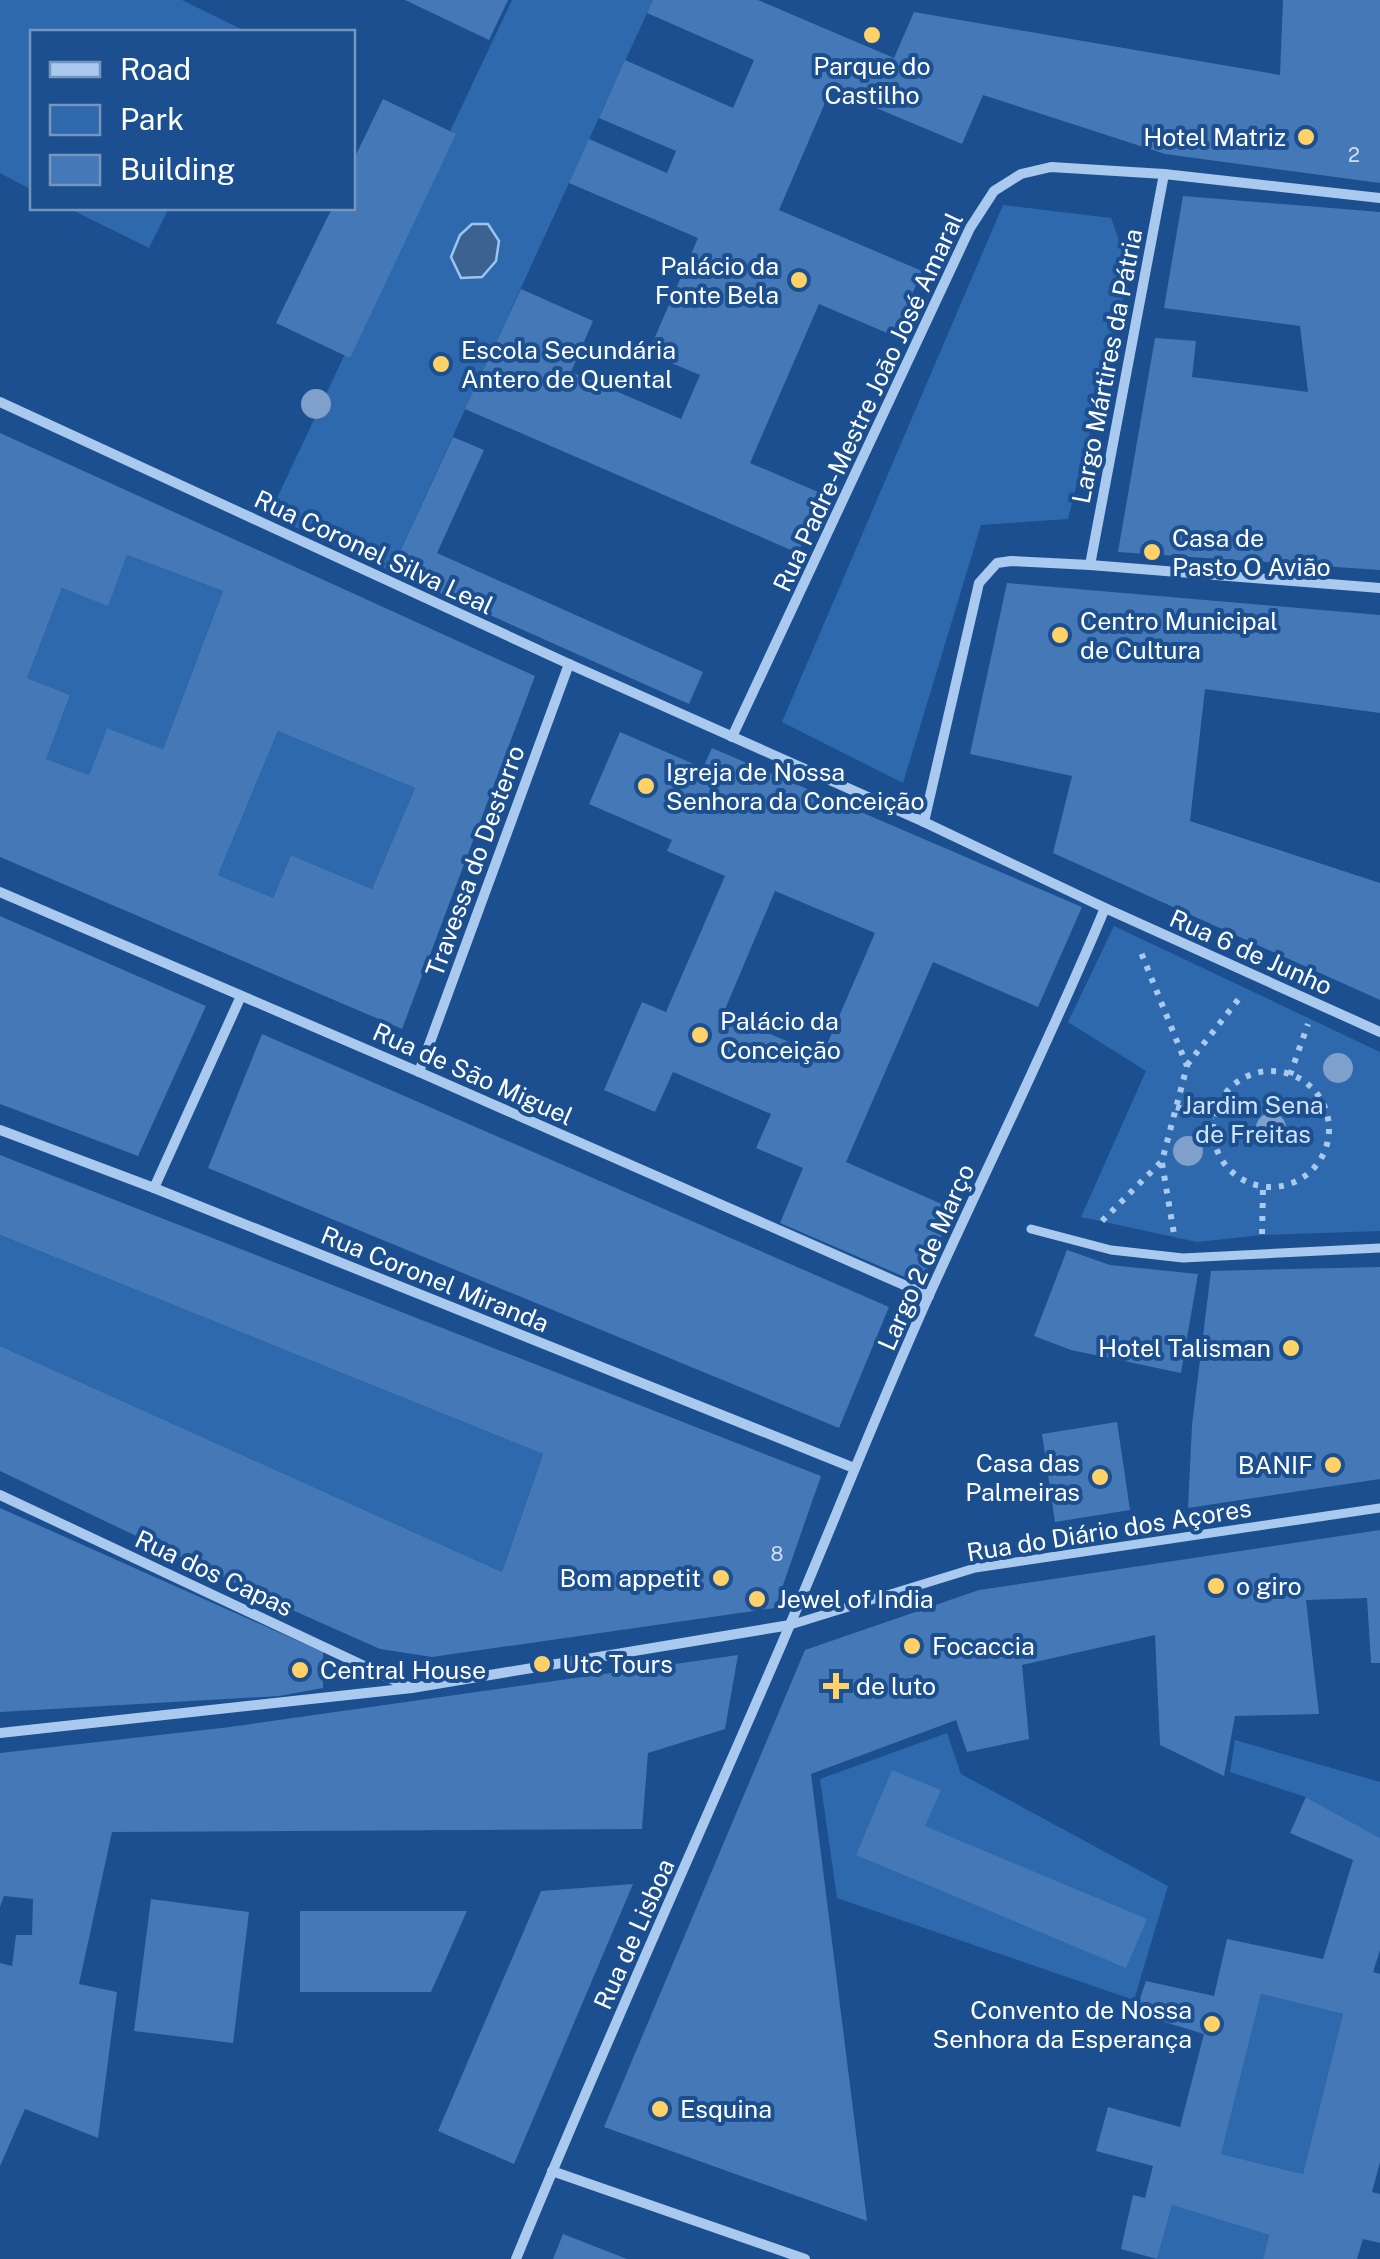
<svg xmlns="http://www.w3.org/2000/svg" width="1380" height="2259" font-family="'Public Sans',sans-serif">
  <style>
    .green { fill: #2e69ad }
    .water { fill: #3c6290; stroke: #9cc4f0; stroke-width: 2.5 }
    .building { fill: #4478b7; fill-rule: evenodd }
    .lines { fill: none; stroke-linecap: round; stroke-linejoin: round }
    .path { stroke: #a9c9ee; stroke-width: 6; stroke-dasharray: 5 8; stroke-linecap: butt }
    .pedestrian { stroke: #a9c9ee; stroke-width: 9 }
    .minor { stroke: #a9c9ee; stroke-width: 10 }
    .tree { fill: #7ea0ca }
    .poi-dot { fill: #ffd166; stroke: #1b4f8f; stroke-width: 4 }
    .labels { text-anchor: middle; stroke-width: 8; stroke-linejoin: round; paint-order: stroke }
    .number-label { font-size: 20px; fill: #d0dded }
    .poi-label { font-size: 25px; fill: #fff; stroke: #1b4f8f; text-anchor: start }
    .street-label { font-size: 25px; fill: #fff; stroke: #1b4f8f }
    .park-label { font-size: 25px; fill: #cfe3fa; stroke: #1b4f8f }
  </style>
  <rect width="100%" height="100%" fill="#1b4f8f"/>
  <g class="green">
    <path d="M0,0h182l65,32h-215v158l-32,-17z"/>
    <path d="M512,0h141l-262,571 -122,-56z"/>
    <path d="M1003,205l108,13 19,54 -62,247 -87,6 -78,258 -121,-61z"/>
    <path d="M68,208h101l-20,40z"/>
    <path d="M127,555l96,36 -60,158 -56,-21 -18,47 -43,-16 24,-64 -43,-17 35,-90 46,17z"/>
    <path d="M278,731l137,57 -43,101 -81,-34 -18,43 -55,-23z"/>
    <path d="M1114,926l266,126v179l-118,4 -65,7 -116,-25 65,-146 -78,-49z"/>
    <path d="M0,1235l543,219 -41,118 -502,-226z"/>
    <path d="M947,1733l14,41 207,112 -34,114 -297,-102 -17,-119z"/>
    <path d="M1235,1740l145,42v56l-74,-41 -76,-25z"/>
    <path d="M1261,1994l82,20 -40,160 -82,-20z"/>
    <path d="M1172,2205l97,30 -6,24h-106z"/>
  </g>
  <path class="water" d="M472,224h16l11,17 -3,20 -14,16 -21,1 -10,-21 9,-22z"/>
  <g class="building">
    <path d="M405,0h103l-19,40z"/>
    <path d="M653,0h105l136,58 20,-46 366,63 3,-75h97v183l-215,-29 -182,-59 -21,49 -131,-55 -52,121 143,61 -28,65 -75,-32 -69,159 73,31 -25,59 -333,-144 56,-120 72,32 -22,51 110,47 19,-44 -52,-22 50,-115 -129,-55 20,-44 78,34 9,-22 -77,-33 26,-58 108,48 21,-48 -107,-47z"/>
    <path d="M383,99l73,35 -106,224 -74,-35 56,-115h20v-45z"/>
    <path d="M1183,196l197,16v358l-262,-18 37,-214 41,3 -4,36 116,15 -8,-66 -136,-18z"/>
    <path d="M0,433l535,243 -133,353 -402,-172zM127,555l96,36 -60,158 -56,-21 -18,47 -43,-16 24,-64 -43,-17 35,-90 46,18zM278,731l137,57 -43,101 -81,-34 -18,43 -55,-23z"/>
    <path d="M453,437l31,13 -47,103 266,119 -14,32 -298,-133z"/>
    <path d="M1007,583l373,32v98l-175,-24 -15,132 190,62v117l-327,-147 19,-77 -102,-22z"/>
    <path d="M620,732l83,36 9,-20 370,159 -44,100 -105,-45 -87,200 107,47 -32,75 -141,-61 23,-55 -47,-20 15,-34 -98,-42 -18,40 -51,-22 38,-88 24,10 59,-136 -58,-25 5,-11 -83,-36zM775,891l100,42 -53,123 -99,-42z"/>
    <path d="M0,916l206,90 -68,150 -138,-52z"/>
    <path d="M262,1034l627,273 -50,121 -631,-260z"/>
    <path d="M0,1155l821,321 -46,132 -343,49 -52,-8 -99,-44 -281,-134v-125l502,226 41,-118 -543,-219z"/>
    <path d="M1067,1250l43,15 88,9 -17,99 -110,-23 -37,-14z"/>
    <path d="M1380,1267v212l-192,29 4,-83 19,-154z"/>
    <path d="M1117,1422l13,88 -75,12 -13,-88z"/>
    <path d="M0,1508l323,144v36l-44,8 -279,16z"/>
    <path d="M1380,1530v133h-9l-4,-65 -61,2 13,114 -84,2 -11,60 -64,-31 -5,-110 -133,30 7,74 -62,13 -11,-32 -145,54 56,447 -263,-94 201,-477 174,-60z"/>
    <path d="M738,1655l-13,74 -77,24 -6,76 -530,3 -33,152 38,8 -19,146 -73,-29 -25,57v-203l12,3 4,-31h16l1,-36 -29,-3 -4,11v-154l230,-26z"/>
    <path d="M892,1770l49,20 -16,36 222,93 -21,49 -270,-113z"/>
    <path d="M1306,1797l74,41v112l-7,22 7,2v188l-8,30 8,2v49l-17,-4 -6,20h-94l6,-24 -97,-30 -15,54 -36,-10 12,-54 12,3 8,-32 -57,-15 12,-44 72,20 24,-93 -69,-21 11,-32 68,15 13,-57 96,20 30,-99 -63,-27zM1261,1994l82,20 -40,160 -82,-20z"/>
    <path d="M633,1884l-119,280 -76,-33 103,-240z"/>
    <path d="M151,1899l98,13 -16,131 -99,-12z"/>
    <path d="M300,1911h167l-36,81h-131z"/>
    <path d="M563,2234l64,25h-74z"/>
  </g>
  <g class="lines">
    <g class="path">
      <path d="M1187,1065l54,-69"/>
      <circle cx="1271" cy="1129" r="58"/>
      <path d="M1290,1075l18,-51"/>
      <path d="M1176,1107l38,10"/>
      <path d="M1162,1163l12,71"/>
      <path d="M1102,1221l60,-60 25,-95 -47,-116"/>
      <path d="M1262,1234l1,-46"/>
    </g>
    <g class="pedestrian">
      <path d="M1031,1229l80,21 72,8 197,-10"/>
      <path d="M790,1625l185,-57 405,-60"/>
    </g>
    <g class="minor">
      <path d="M0,402l569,262 355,158 181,86 275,124"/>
      <path d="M1090,565l74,-391"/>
      <path d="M732,737l238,-509 24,-37 27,-17 30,-7 113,7 216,24"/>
      <path d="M924,822l55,-239 18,-20 14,-2 79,4 290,23"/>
      <path d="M0,892l419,180 510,224"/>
      <path d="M419,1072l150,-408"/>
      <path d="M0,1130l154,58 700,280"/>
      <path d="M154,1188l87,-192"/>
      <path d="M0,1495l411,193"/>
      <path d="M0,1733l412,-45 378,-63"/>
      <path d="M552,2171l253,88"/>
      <path d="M516,2259c82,-201 172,-398 258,-597 53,-122 101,-247 156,-369 58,-128 121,-255 175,-385"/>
    </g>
  </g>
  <g class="tree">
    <circle cx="316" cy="404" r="15"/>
    <circle cx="1338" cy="1068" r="15"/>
    <circle cx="1271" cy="1128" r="15"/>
    <circle cx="1188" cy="1151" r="15"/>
  </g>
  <g class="poi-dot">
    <circle cx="872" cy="35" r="10"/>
    <circle cx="1306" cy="137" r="10"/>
    <circle cx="799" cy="280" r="10"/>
    <circle cx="441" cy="364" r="10"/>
    <circle cx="1152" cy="552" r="10"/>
    <circle cx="1060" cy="635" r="10"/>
    <circle cx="646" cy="786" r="10"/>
    <circle cx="700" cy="1035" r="10"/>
    <circle cx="1291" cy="1348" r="10"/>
    <circle cx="1333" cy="1465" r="10"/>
    <circle cx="1100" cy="1477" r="10"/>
    <circle cx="721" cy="1578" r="10"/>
    <circle cx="1216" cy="1586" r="10"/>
    <circle cx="757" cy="1599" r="10"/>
    <circle cx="912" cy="1646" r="10"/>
    <circle cx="542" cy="1664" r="10"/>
    <circle cx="300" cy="1670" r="10"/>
    <path d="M831 1671h10v10h10v10h-10v10h-10v-10h-10v-10h10z"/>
    <circle cx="1212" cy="2024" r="10"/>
    <circle cx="660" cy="2109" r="10"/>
  </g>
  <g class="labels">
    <g class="number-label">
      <text x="1354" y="162">2</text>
      <text x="777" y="1561">8</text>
    </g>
    <g class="poi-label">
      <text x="872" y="75" text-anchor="middle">Parque do<tspan x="872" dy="29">Castilho</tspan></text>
      <text x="1286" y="146" text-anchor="end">Hotel Matriz</text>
      <text x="779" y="275" text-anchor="end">Palácio da<tspan x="779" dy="29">Fonte Bela</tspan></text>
      <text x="461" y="359">Escola Secundária<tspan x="461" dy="29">Antero de Quental</tspan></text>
      <text x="1172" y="547">Casa de<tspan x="1172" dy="29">Pasto O Avião</tspan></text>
      <text x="1080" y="630">Centro Municipal<tspan x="1080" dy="29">de Cultura</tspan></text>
      <text x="666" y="781">Igreja de Nossa<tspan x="666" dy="29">Senhora da Conceição</tspan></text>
      <text x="720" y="1030">Palácio da<tspan x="720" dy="29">Conceição</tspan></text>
      <text x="1271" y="1357" text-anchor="end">Hotel Talisman</text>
      <text x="1080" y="1472" text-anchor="end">Casa das<tspan x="1080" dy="29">Palmeiras</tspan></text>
      <text x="1313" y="1474" text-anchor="end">BANIF</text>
      <text x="701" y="1587" text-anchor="end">Bom appetit</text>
      <text x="1236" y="1595">o giro</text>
      <text x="777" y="1608">Jewel of India</text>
      <text x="932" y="1655">Focaccia</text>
      <text x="562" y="1673">Utc Tours</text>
      <text x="320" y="1679">Central House</text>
      <text x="856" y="1695">de luto</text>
      <text x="1192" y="2019" text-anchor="end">Convento de Nossa<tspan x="1192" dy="29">Senhora da Esperança</tspan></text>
      <text x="680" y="2118">Esquina</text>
    </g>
    <g class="street-label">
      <text transform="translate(1107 366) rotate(-79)" y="9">Largo Mártires da Pátria</text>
      <text transform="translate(868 402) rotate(-65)" y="9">Rua Padre-Mestre João José Amaral</text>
      <text transform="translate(374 552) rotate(25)" y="9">Rua Coronel Silva Leal</text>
      <text transform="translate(475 861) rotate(-70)" y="9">Travessa do Desterro</text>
      <text transform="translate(1251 952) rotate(24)" y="9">Rua 6 de Junho</text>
      <text transform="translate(473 1074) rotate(24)" y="9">Rua de São Miguel</text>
      <text transform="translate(926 1257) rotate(-66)" y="9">Largo 2 de Março</text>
      <text transform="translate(435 1279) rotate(22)" y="9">Rua Coronel Miranda</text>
      <text transform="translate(1109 1530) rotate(-9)" y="9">Rua do Diário dos Açores</text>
      <text transform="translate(214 1573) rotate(25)" y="9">Rua dos Capas</text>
      <text transform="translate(634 1934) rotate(-66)" y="9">Rua de Lisboa</text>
    </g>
    <g class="park-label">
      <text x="1253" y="1114">Jardim Sena<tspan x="1253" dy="29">de Freitas</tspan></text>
    </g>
  </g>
  <rect x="30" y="30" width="325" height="180" fill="#1b4f8f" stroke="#7695bc" stroke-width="2.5"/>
  <rect x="50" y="62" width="50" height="15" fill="#a9c9ee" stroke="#7695bc" stroke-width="2.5"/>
  <text x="120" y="80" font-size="30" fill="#ffffff">Road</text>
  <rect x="50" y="105" width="50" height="30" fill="#2e69ad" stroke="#7695bc" stroke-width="2.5"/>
  <text x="120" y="130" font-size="30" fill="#ffffff">Park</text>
  <rect x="50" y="155" width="50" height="30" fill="#4478b7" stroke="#7695bc" stroke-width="2.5"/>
  <text x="120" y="180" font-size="30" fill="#ffffff">Building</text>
</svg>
